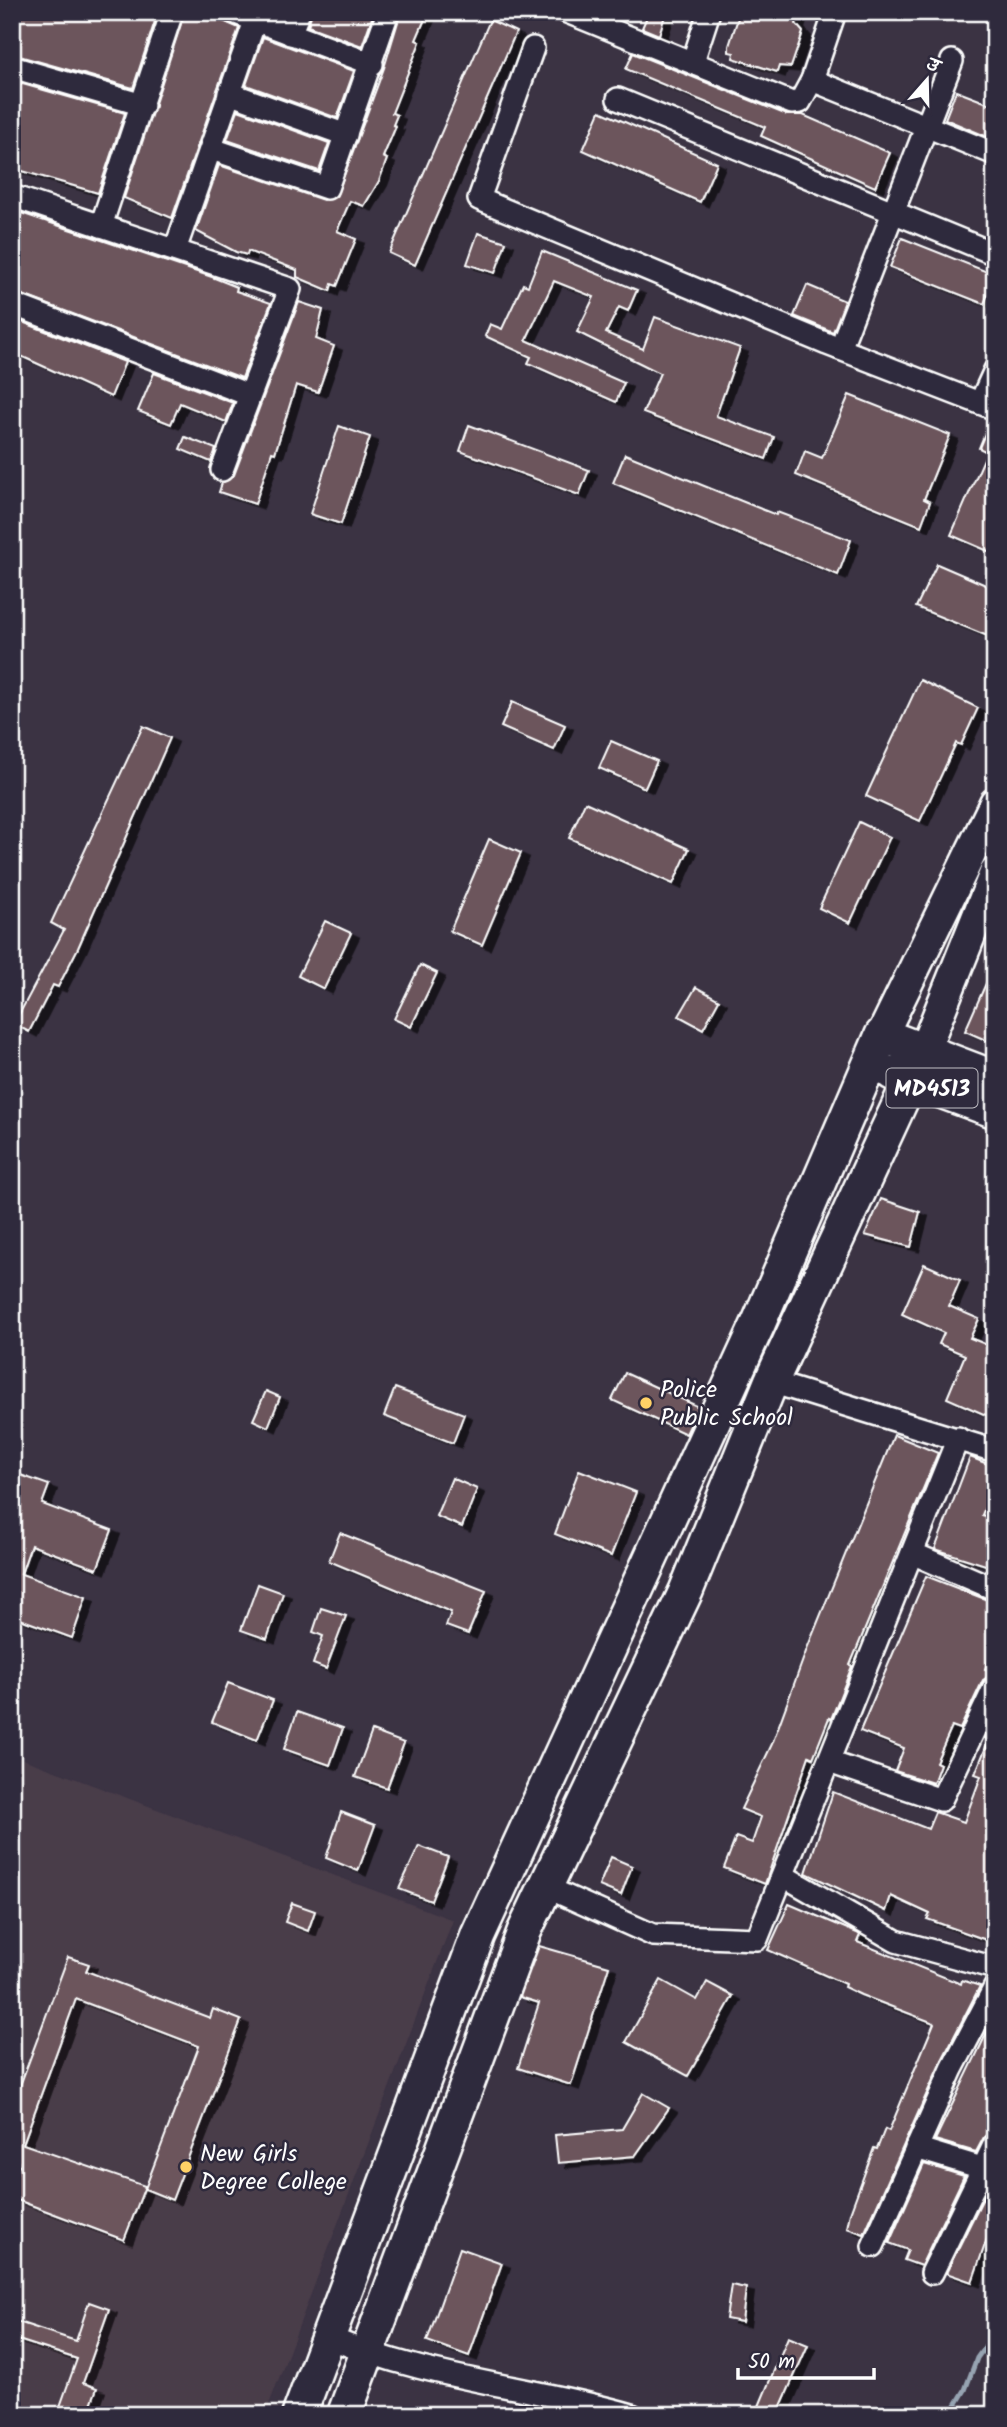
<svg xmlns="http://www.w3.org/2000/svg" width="1007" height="2427" font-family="Kalam,'Playpen Sans Deva',sans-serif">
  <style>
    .built { fill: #4a3d4a }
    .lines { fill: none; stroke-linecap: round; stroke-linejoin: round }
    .stream { stroke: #97a4b2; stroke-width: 5 }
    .building { fill: #6c555c; stroke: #fff; stroke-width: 2; filter: url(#shadow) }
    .street-casing { stroke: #fff; stroke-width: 26 }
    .secondary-casing { stroke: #fff; stroke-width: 35 }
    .primary-casing { stroke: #fff; stroke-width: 38 }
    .street { stroke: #2f2a3d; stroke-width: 21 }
    .secondary { stroke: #2f2a3d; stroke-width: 30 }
    .primary { stroke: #2f2a3d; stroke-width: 33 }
    .poi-dot { fill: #ffd166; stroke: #2f2a3d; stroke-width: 2.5 }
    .labels { text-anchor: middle; stroke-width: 5; stroke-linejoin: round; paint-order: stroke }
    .shield { fill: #2f2a3d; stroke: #c1bfc5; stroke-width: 2 }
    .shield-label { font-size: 23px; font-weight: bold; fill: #fff }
    .poi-label { font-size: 24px; fill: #fff; stroke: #2f2a3d; text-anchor: start }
  </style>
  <defs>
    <filter id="shadow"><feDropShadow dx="8" dy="4.5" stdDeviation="0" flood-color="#0009"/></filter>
  </defs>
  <rect width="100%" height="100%" fill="#3b3343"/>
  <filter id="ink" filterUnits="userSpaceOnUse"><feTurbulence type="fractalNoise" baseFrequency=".0143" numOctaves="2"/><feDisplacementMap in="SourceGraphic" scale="14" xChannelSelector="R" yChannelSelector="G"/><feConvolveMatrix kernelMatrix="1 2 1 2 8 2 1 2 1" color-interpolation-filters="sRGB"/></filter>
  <g filter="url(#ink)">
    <path class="built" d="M12,1755l441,165 -188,495h-253z"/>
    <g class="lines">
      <path class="stream" d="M950,2415l15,-25 12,-32 18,-25"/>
    </g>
    <g class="building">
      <path d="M12,12h146l-25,76 -121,-34z"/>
      <path d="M185,12h35l3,9 16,7 -67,190 -48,-20z"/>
      <path d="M312,12h62l-12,34 -54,-20z"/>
      <path d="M401,12h27l-12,28 4,2 -28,71 5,2 -4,10 3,1 -13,31 4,2 -8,22 -15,25 -14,-5 -13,30 19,8 -19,47 -5,-2 -2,7 -33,-14v-7l-49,-19 -1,4 -11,-3 -40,-21 23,-66 104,35 13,-3 48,-129z"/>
      <path d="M649,12h17l-7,23 -17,-7z"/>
      <path d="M740,12h60l-4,12 7,8 -12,35 -12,-1 -2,6 -44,-14 1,-5 -5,-1v-6z"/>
      <path d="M490,20l26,12 -101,233 -26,-12z"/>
      <path d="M263,37l91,34 -17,47 -91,-33z"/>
      <path d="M633,53l154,62h16l87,38 -15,34 -114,-51 4,-9 -139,-58z"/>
      <path d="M12,81l113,32 -27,80 -86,-25z"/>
      <path d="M956,91l39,15v34l-50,-21z"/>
      <path d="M238,110l91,33 -10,28 -92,-31z"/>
      <path d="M600,111l117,52 -17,39 -117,-52z"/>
      <path d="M12,210l200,67 25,10 -1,4 35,12 -29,75 -230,-87z"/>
      <path d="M478,233l28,9 -11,31 -28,-9z"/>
      <path d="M902,238l93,37 -11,29 -94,-37z"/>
      <path d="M542,251l95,39 -9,21 -9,-4 -13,26 37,16 12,-32 85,31 -24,68 58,21 -8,22 -123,-46 17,-40 -83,-41 17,-35 -40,-16 -28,59 98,43 -8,19 -88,-39 3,-6 -46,-21 5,-12 12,5 21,-45 5,2z"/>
      <path d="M807,285l38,16 -12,31 -39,-16z"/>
      <path d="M299,302l24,8 -7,29 18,7 -16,46 -22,-7 -21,68 -3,-1 -17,52 -36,-12 3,-9 12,-8z"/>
      <path d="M12,318l113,44 -14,35 -99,-45z"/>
      <path d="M154,373l79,30 -7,19 -46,-19 -9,21 -33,-13z"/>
      <path d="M849,395l101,40 -26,64 6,3 -9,24 -125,-51 9,-24 17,7z"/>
      <path d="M990,421l5,1v132l-44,-19 36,-83 -8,-4z"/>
      <path d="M469,425l120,45 -10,25 -119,-44z"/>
      <path d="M339,426l31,11 -29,87 -31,-10z"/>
      <path d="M185,437l31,12 -5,13 -31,-13z"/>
      <path d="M625,454l151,61 1,-3 74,28 -13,35 -225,-92z"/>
      <path d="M937,564l58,25v50l-79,-32z"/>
      <path d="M920,680l58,28 -17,37 -5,-2 -36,78 -54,-25z"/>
      <path d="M512,702l53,23 -11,25 -53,-23z"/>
      <path d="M143,726l27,12 -92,210 -20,39 -5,-2 -24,47 -15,-8 50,-94 -13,-7z"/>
      <path d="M611,741l46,20 -12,27 -46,-20z"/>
      <path d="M585,802l104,47 -16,35 -104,-46z"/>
      <path d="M859,822l31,15 -40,86 -31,-15z"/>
      <path d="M489,839l32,14 -39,92 -32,-14z"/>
      <path d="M325,921l26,12 -27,56 -26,-13z"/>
      <path d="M995,963v81l-30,-13z"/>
      <path d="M420,965l17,8 -26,54 -17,-8z"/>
      <path d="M696,987l23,13 -16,29 -24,-13z"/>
      <path d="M881,1199l39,13 -9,35 -46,-12z"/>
      <path d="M924,1264l36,16 -11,26 30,13 -9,19 25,10v71l-48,-21 18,-43 -26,-11 5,-11 -42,-19z"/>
      <path d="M625,1373l74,34 -13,27 -74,-34z"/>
      <path d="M395,1388l69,26 -11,29 -69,-27z"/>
      <path d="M266,1391l14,6 -12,30 -15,-7z"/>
      <path d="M894,1435l44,18 -88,212 2,1 -21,53 -2,-1 -16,40 -4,-2 -44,128 -41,-16 12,-31 16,6 9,-26 -20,-8 31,-65 36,-98z"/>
      <path d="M970,1457l25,10v16l-13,32 13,5v48l-60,-19z"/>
      <path d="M579,1470l57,22 -25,64 -56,-22z"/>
      <path d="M12,1472l37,13 -7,19 70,26 -15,39 -66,-24 -10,29 65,23 -14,41 -60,-22z"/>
      <path d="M452,1478l25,11 -15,38 -26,-11z"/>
      <path d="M340,1533l146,58 -18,43 -22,-8 5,-14 -122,-51z"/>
      <path d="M926,1576l69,27v39l-10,27 10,4 -12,7 -23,49 -8,-3 -16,36 4,2 -7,19 -38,-12 9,-23 -44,-17z"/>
      <path d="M258,1584l25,9 -16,46 -26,-9z"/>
      <path d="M321,1608l25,8 -20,53 -13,-5 10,-28 -10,-4z"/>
      <path d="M228,1683l45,17 -16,40 -45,-18z"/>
      <path d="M297,1712l46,16 -13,37 -46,-16z"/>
      <path d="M995,1717v226l-68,-24 3,-5 -39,-18 -5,15 -80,-38 27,-81 95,37 7,-17 29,10 17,-46 -6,-2 14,-34 -4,-2z"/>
      <path d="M372,1731l32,12 -17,45 -32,-11z"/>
      <path d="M341,1812l34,13 -17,46 -32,-13z"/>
      <path d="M419,1846l29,11 -17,44 -32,-12z"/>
      <path d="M611,1857l21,9 -11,29 -22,-9z"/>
      <path d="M292,1903l23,8 -7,20 -23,-9z"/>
      <path d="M789,1904l68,29 3,2 -3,7 104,42 1,-4 18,6 -40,78 -76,170 -17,-6 3,-15 24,-65 3,1 8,-20 4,2 45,-108 -73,-28 -17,-8 1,-3 -77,-34z"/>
      <path d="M539,1946l70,20 -38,119 -53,-17 21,-65 -19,-6z"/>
      <path d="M68,1957l21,7 -3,7 124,47 3,-9 28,11 -69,180 -27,-11 54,-143 -123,-47 -53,145 122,42 -21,54 -112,-42v-14l7,-18 -2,-6 -5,7v-60z"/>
      <path d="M661,1980l36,20 10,-18 26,14 -45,80 -62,-34z"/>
      <path d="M995,2016v114l-11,7 -8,15 -41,-12z"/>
      <path d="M643,2093l26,15 -34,48 -77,7 -3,-28 67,-6z"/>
      <path d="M924,2164l40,12 -43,90 -17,-6 4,-10 -19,-7z"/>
      <path d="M990,2184l5,1v50l-6,-2 -17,49 -26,-9z"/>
      <path d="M460,2248l42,15 -33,93 -42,-15z"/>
      <path d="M731,2285l15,3 -4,34 -16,-3z"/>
      <path d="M89,2302l20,7 -26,74 14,5 -10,27h-30l20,-56 -65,-21v-18l64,21z"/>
      <path d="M788,2337l20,8 -31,70h-10l-10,-4z"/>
    </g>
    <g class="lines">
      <g class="street-casing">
        <g id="street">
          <path d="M233,12l139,52"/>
          <path d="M567,12l225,91 8,-1 12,-22 23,-68"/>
          <path d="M290,34l9,-22"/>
          <path d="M533,48l-54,151 348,145 168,65"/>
          <path d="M693,61l16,-49"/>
          <path d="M12,67l131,38"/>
          <path d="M812,80l183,74"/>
          <path d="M229,93l117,42"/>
          <path d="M618,99l377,155"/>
          <path d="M212,149l115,39 61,-176"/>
          <path d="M12,196l278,93 -68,181"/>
          <path d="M101,226l71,-214"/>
          <path d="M175,250l80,-229"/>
          <path d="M12,304l237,91"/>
          <path d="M840,349l112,-288"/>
          <path d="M980,403l15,-33"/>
          <path d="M771,1382l224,69"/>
          <path d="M912,1553l83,36"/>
          <path d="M829,1762l112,38 54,-114"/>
          <path d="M784,1876l112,65 99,27"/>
          <path d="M546,1887l107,48 104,4 201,-501"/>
          <path d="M916,2148l79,24"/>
          <path d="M873,2246l79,-177 43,-82"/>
          <path d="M932,2273l63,-130"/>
          <path d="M328,2337c97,42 203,49 304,78"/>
        </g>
      </g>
      <g class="secondary-casing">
        <g id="secondary">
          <path d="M882,1035l113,-232"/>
          <path d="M923,1053l72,-180"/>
        </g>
      </g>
      <g class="primary-casing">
        <g id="primary">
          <path d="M892,1073l103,38"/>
          <path d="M299,2415l179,-480 281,-613 123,-287 113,43"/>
          <path d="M344,2415l180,-483 162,-341 85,-209 152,-329"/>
        </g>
      </g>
      <use href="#street" class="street"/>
      <use href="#secondary" class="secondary"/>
      <use href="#primary" class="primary"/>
    </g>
  </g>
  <g class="poi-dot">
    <circle cx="646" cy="1403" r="7"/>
    <circle cx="186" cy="2167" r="7"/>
  </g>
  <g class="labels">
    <rect class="shield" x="886.5" y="1068.5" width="91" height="39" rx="5"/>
    <g class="shield-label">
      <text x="932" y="1096">MD4513</text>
    </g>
    <g class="poi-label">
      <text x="660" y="1397">Police<tspan x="660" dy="28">Public School</tspan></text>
      <text x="200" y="2161">New Girls<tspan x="200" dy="28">Degree College</tspan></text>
    </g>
  </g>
  <rect width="1007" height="2427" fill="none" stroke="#2f2a3d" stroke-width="42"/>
  <rect x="21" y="21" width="965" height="2385" fill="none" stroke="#fff" stroke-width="2.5" filter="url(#ink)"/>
  <g transform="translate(927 80) rotate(20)" stroke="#2f2a3d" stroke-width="5" paint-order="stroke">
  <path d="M0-5L12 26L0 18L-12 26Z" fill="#ffffff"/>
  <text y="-10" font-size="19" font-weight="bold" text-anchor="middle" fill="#ffffff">उ</text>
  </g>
  <path d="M738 2368v10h136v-10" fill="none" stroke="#ffffff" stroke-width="3.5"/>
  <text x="748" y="2368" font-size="21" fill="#ffffff" stroke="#2f2a3d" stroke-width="5" paint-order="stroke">50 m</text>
</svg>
